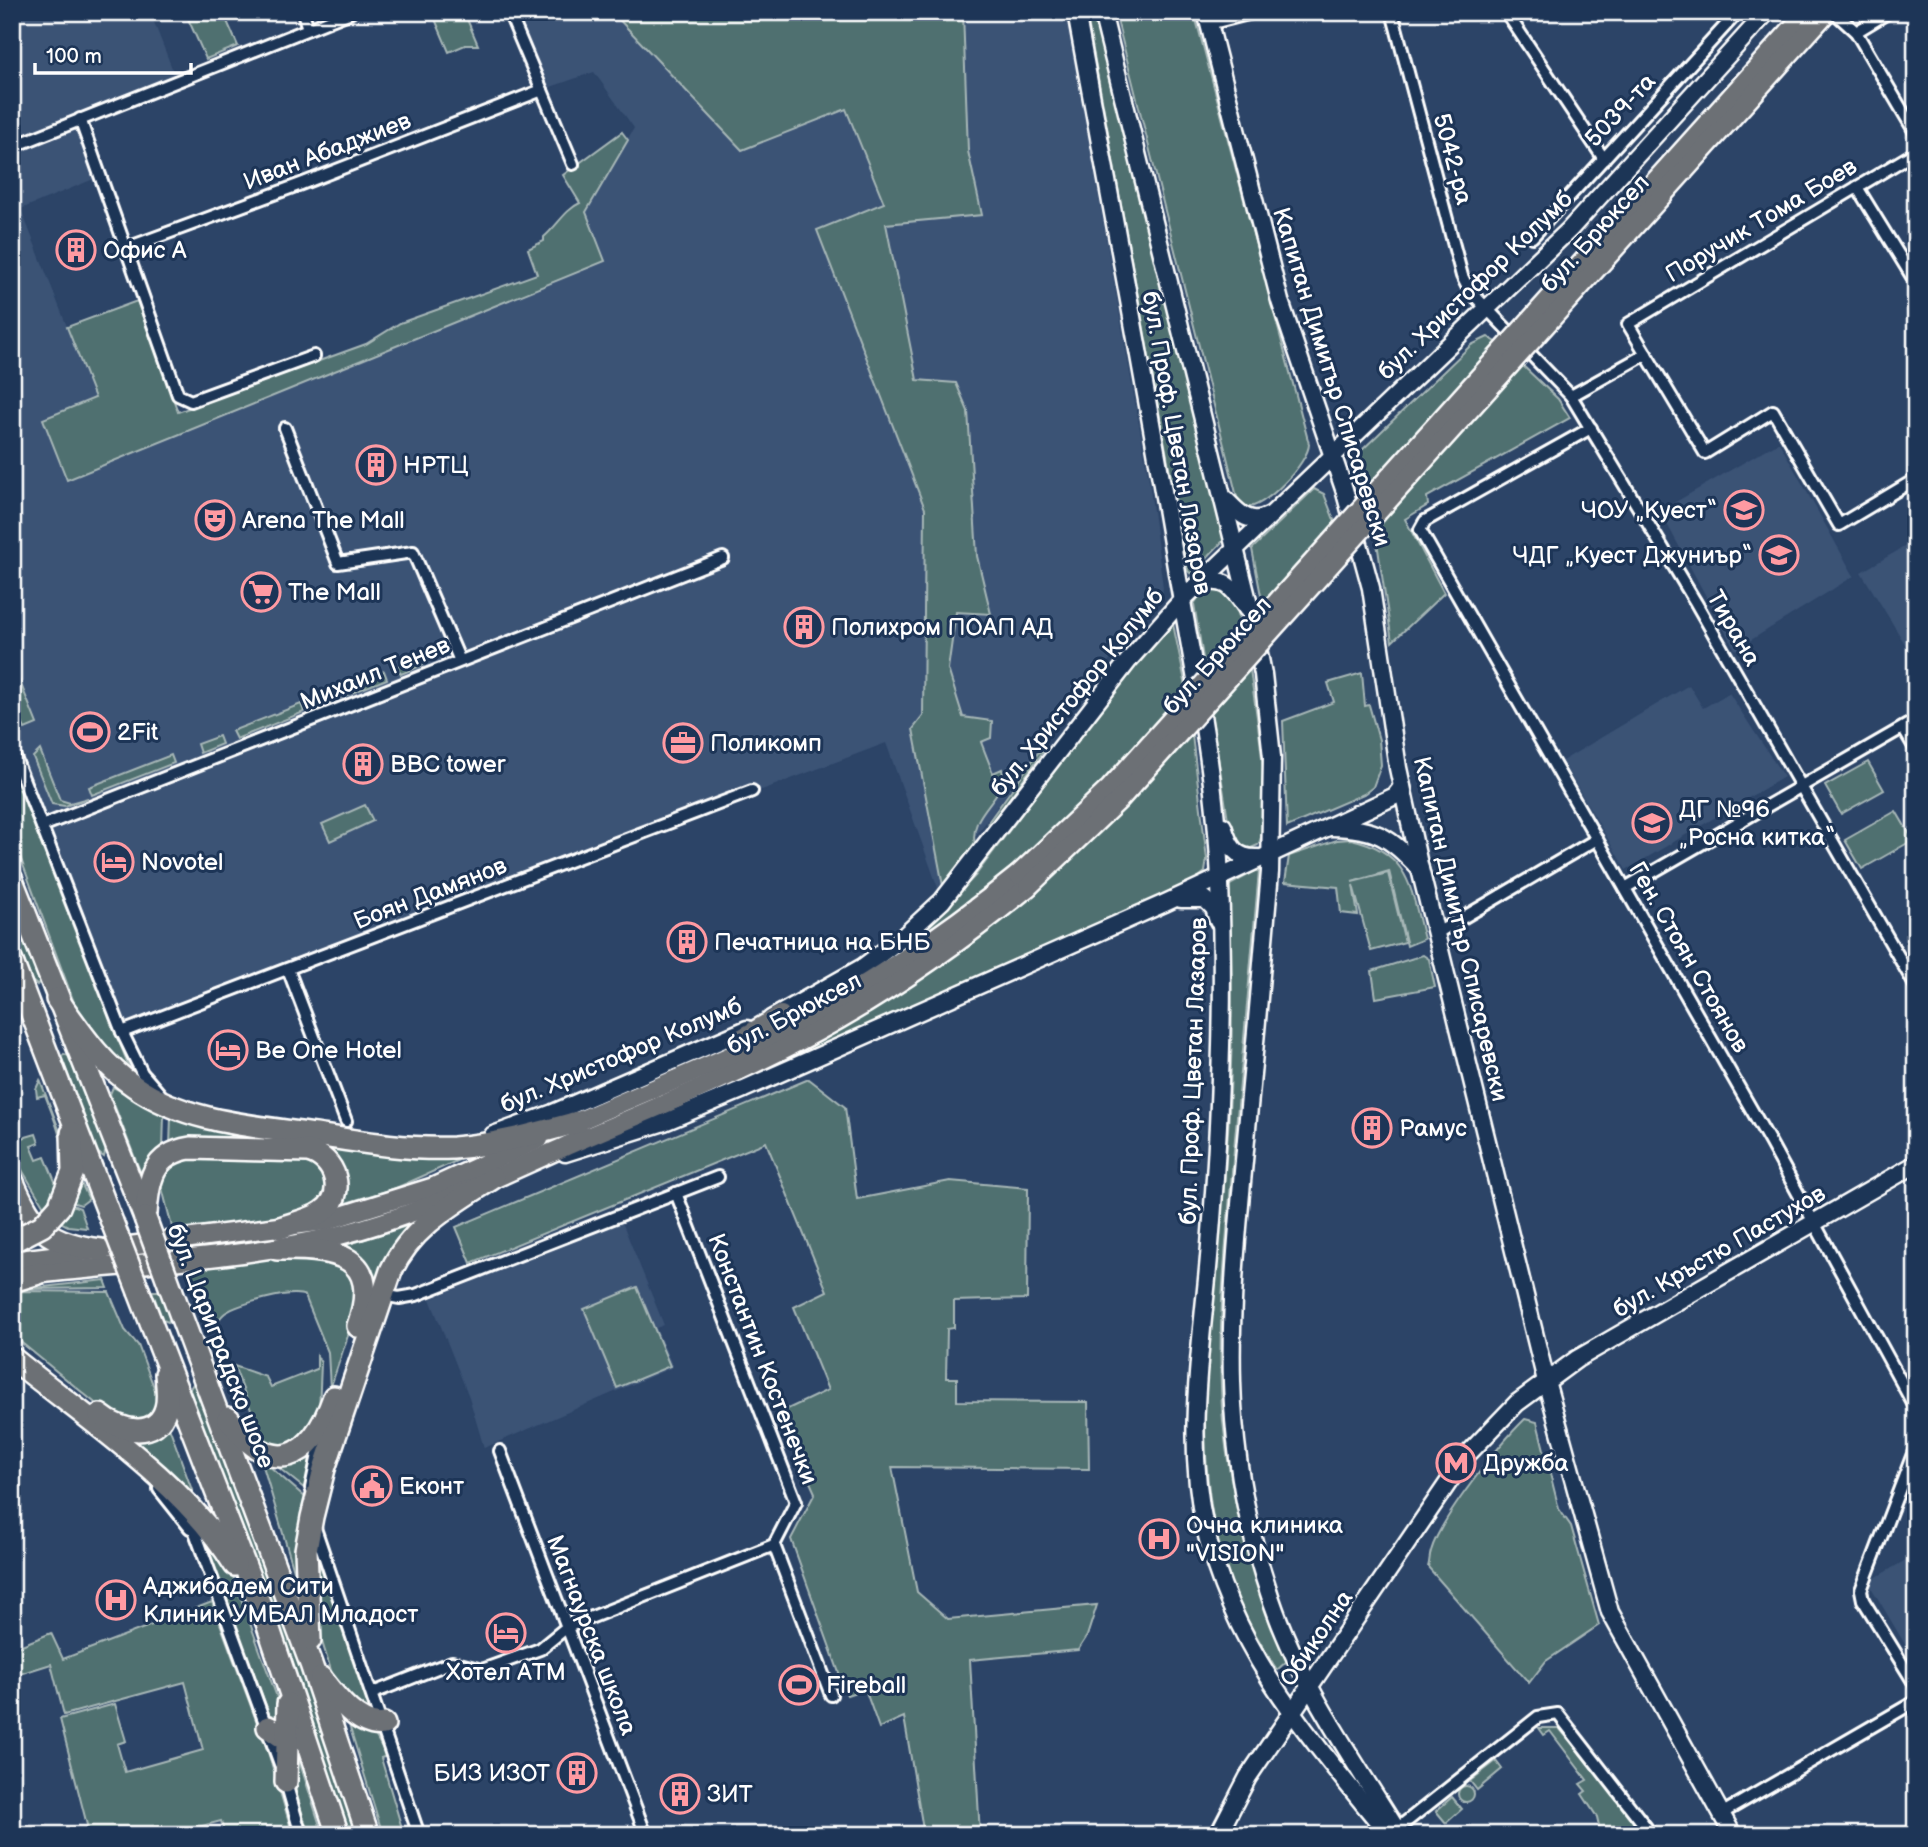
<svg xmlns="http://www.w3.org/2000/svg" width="1928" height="1847" font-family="'Balsamiq Sans',sans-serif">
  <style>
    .built { fill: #3a5275 }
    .green { fill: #4f6f6f; stroke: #a7b7b7; stroke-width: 2 }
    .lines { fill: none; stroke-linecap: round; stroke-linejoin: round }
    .street-casing { stroke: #fff; stroke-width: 16 }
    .secondary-casing { stroke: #fff; stroke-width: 21 }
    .primary-casing { stroke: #fff; stroke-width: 23 }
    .highway-casing { stroke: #fff; stroke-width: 26 }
    .street { stroke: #1d3557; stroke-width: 10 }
    .secondary { stroke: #1d3557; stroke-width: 16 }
    .primary { stroke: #6c6f75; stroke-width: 18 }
    .highway { stroke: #6c6f75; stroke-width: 21 }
    .primary-bridge-casing { stroke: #fff; stroke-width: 23; stroke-linecap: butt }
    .highway-bridge-casing { stroke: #fff; stroke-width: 26; stroke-linecap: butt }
    .primary-bridge { stroke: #6c6f75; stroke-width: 18 }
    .highway-bridge { stroke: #6c6f75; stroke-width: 21 }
    .labels { text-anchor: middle; stroke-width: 6; stroke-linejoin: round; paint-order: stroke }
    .street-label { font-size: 24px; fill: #fff; stroke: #1d3557 }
    .poi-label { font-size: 24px; fill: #fff; stroke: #1d3557; text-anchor: start }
  </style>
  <rect width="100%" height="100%" fill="#2c4467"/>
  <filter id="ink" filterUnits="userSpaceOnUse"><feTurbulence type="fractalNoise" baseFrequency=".0143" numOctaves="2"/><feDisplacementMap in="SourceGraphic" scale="14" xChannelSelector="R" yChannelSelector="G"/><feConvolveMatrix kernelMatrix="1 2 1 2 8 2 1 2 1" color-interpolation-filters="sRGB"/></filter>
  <g filter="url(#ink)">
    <g class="built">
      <path d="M12,12h138l27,69 -97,38 21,57 -80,33 74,189 -27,82 537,-219 -19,-49 48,-84 -40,-56 -52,18 -33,-78h557l83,468 14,107 -1,9 -107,131 -117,161 -52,-145 -764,289 -110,-282z"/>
      <path d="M1779,442l75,134 -119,74 -75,-139z"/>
      <path d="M1916,540v122l-55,-90z"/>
      <path d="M1689,685l14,23 26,-15 55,84 -158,93 -64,-109z"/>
      <path d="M622,1222l42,103 -8,3 17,39 -189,81 -15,-51 -39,-98 42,-17 -1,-4z"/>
      <path d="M1916,1554v109l-48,-81z"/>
    </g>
    <g class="green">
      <path d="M185,12h38l15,34 -32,13z"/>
      <path d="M432,12h32l14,33h-13l-16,7z"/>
      <path d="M612,12h351l5,139 14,64 -96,9 31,156 39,3 12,28 9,145 14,58 -35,-2 -8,57 15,48 29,4 -1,17 -10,4 12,31 9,-4 2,11c-9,24 -35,37 -29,65l-32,41 -30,-157 10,-13 2,-207 -108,-279 67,-27 -38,-94 -104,41z"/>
      <path d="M1086,12h7l131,524v4l-33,34 -3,-3z"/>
      <path d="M1115,12h79l115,432c0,18 -46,67 -64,63l-8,-10z"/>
      <path d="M622,132l6,8 -42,72 19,49 -538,219 -24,-61 52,-21 -28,-71 70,-26 41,111 188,-68 34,-21 137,-49 -9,-25 16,-8v-4c12,-10 22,-28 36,-34l-17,-28z"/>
      <path d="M1488,337l10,6 -135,151 -7,-24 3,-17 112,-108z"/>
      <path d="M1521,364l37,35 12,19 -143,79 1,8 -23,14 39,74 -52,49 -17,-113z"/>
      <path d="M1314,489l10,5 12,31 -73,81 -11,-57z"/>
      <path d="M1214,585l22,16 5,28 -36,41 -11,-66 8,-12z"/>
      <path d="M1173,624l14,67 -89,96 -109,102 -122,85 76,-65 32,-33 148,-197z"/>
      <path d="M420,657l3,8 -22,9 -4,-8z"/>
      <path d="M12,662l25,62 -12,5 -13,-27z"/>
      <path d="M1250,669c5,38 25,145 8,176l-14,6 -14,-19 -19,-119z"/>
      <path d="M384,671l3,8 -70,28 -3,-8z"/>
      <path d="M1362,673l3,33 4,-1 10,35 2,25 -8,22 -9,7 -77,33 -4,-106 51,-19 -6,-19z"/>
      <path d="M301,704l3,8 -68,27 -4,-8z"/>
      <path d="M1192,735l15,124 -2,13 -10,8 -477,213 -93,37c81,-38 166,-73 243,-118 125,-72 228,-172 324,-277z"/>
      <path d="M219,736l3,8 -22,9 -3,-9z"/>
      <path d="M1045,749l-57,79 1,-7 49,-68z"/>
      <path d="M40,750l20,50 10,3 18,-5 -23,8 -13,-2 -19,-47z"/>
      <path d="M171,755l3,8 -82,32 -3,-8z"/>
      <path d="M1868,762l16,28 -43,24 -16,-28z"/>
      <path d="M12,767l119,305 -17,-14 -39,-53 -63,-170z"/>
      <path d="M365,805l8,16 -43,20 -8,-17z"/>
      <path d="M1896,811l17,29 -51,29 -17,-29z"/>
      <path d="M1351,839c59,13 60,50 73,100l-17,7 -18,-75 -37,11 36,-9 17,69 -34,9 -18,-66 5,30 -17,-2 -3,-26 -53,-5 4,-26 48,-16z"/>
      <path d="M1257,870l2,1c-9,101 -18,201 -27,301 -7,83 -16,166 -9,249 8,83 31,163 64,240l-10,9c-19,-31 -40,-64 -51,-99 -41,-128 -11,-268 -1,-399 8,-95 9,-191 3,-286z"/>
      <path d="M12,906l28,75 -3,4 -5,-4 -20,-52z"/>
      <path d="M1423,955l6,4 6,28 -59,11 -4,-27z"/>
      <path d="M64,1054l5,2 37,92 -2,9 -7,-5 -37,-93z"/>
      <path d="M809,1079l36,28 12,92 93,-18 78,7 -1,111 -73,2v27l-7,1 -1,49h11v23l131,1 1,67 -197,-2 25,125 31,27 149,-14 -10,31 -9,14 -108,10 10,175h-56l-20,-118 -25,11 -14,-39 -18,6 -56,-156 24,-46 -36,-80 49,-23 -34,-83 33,-16 -61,-149 -295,121 -15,-36z"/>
      <path d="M40,1080l24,62 1,33 -19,35 -34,-57v-12l24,-7 3,9 -8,3 6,14 8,-3 12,29c15,-30 -1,-62 -12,-91l-8,2 -1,-8z"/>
      <path d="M113,1087l51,27 -1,36 -21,26 -32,-82z"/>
      <path d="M171,1116l284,42 4,2 -63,28 -57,17 -2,-41 -167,-17z"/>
      <path d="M175,1158l142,1 12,27 -14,26 -59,10 -83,9 -13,-51z"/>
      <path d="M80,1181l9,18 -8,6 -10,-3z"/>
      <path d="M72,1205l8,3 7,20 -19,-2 -10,-5z"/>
      <path d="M413,1224l-39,79 -31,-57z"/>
      <path d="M312,1253l41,19 4,37 -27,80 -2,-37 -23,-56c-13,-7 -66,8 -80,17 -4,3 -7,8 -10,12l-18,-44h-5l-5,-12z"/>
      <path d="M105,1280l3,8 -83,1z"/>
      <path d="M637,1287l33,79 -53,22 -33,-79z"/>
      <path d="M22,1291l87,1 16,38 13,15 23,61 -16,17 -35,-8 -98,-80v-42z"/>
      <path d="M152,1291h8l11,26 -3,5 -5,-2z"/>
      <path d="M317,1356l4,7 -2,49 -19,33 -35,1 -31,-80 32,11 5,10 46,-18z"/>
      <path d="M193,1384l4,2 116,310 45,139h-10l-44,-137 -115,-308z"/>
      <path d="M1525,1419l12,3 22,87 12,17 28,99 -53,36 -17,22 -101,-116c2,-6 1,-10 3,-16 9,-32 69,-108 94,-132z"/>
      <path d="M167,1421l30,83 -35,-38 -31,-27z"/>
      <path d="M315,1447l-10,42 -36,-29z"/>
      <path d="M261,1459l45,39 -6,91 -5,-15z"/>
      <path d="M195,1518l29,34 58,159 -7,18z"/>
      <path d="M314,1546l59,169 1,2 -37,-28 -21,-66z"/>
      <path d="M212,1602l56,150 25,83h-68l-4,-14 -42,11v3h-112l21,-6 -28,-110 55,-15 11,37 -9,3 8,28 78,-22 -18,-68 -121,33 -13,-51 -38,12 5,21 -6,2v-50l39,-16 12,26z"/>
      <path d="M346,1715l5,1 24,19 12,21 -6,2 23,77h-21z"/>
      <path d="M1539,1728h20l78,93 -20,14h-16l-4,-18 -15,-23 4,-3 -6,-7 7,-4 -37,-49 -6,4z"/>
      <path d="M294,1745l29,90h-14l-18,-55z"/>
      <path d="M1496,1761l6,8 -25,21 -7,-9z"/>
      <circle cx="1466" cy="1794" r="8"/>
      <path d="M1452,1797l10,12 -16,14 -10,-12z"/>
    </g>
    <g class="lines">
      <g class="street-casing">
        <g id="street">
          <path d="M303,12l5,17"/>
          <path d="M509,12l64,152"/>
          <path d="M1392,12l70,264 7,14 102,106 125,207 220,384"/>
          <path d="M1506,12l98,147"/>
          <path d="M1834,12l22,20 60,102"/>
          <path d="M1209,24l47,-12"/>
          <path d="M1856,32l33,-20"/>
          <path d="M80,119l98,276 13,6 123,-45"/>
          <path d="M12,147l339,-135"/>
          <path d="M1916,152l-288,172 77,129 68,-42 66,114 77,-46"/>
          <path d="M1857,187l59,96"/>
          <path d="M1532,237l206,-225"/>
          <path d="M127,248l174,-64 241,-94"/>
          <path d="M1571,396l75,-42"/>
          <path d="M285,428l53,135 75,-11 47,109"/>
          <path d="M1591,428l-166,93 -5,9 350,612 146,267"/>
          <path d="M1903,728l13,22"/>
          <path d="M12,750l110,282 20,41 18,21"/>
          <path d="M42,826l681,-268"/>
          <path d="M1625,888l291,-168"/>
          <path d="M1437,933l160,-94"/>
          <path d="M288,969l58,152"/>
          <path d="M122,1032l630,-241"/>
          <path d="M676,1193l120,309 -22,43 57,150"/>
          <path d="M383,1295l16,3 17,-3 302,-118"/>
          <path d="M1916,1446l-55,144 2,10 53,86"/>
          <path d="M500,1451l146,384"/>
          <path d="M311,1488l11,-53"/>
          <path d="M159,1489l31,39"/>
          <path d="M188,1513l92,251"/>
          <path d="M315,1528l104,307"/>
          <path d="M373,1693l79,-31 30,8 58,-21 27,-22 207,-82"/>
          <path d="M285,1779l16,56"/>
          <path d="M1721,1814l195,-113"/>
          <path d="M1397,1829l141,-112 20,-3 94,121"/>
        </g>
      </g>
      <g class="secondary-casing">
        <g id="secondary">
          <path d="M1076,12c34,187 70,374 101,561 18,104 40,206 43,311 5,121 0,240 -10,361 -7,93 -26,190 -5,283 29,125 105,210 184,307"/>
          <path d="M1102,12l150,605 11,57 9,83 -2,115c-8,96 -17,193 -26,289 -15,158 -26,284 27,438 29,86 82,159 129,236"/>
          <path d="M1206,12l74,289 64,188 27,99 27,180 22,101 126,512 64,231 123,223"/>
          <path d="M1225,499c13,13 24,27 43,17"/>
          <path d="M1197,586c27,-12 36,2 50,23"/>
          <path d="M1223,826c6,20 12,33 35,32"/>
          <path d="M1331,827c46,1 57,9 89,42"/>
          <path d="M1181,899h24l9,9 4,13"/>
          <path d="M771,1019l92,-52 40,-30 39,-36 187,-241 53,-60 387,-370 198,-218"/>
          <path d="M493,1135l60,-22 194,-84"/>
          <path d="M565,1153l99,-31 80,-33 421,-186 230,-107 7,-9"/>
          <path d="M1218,1835l30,-58 219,-322 50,-52 60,-44 339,-195"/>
        </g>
      </g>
      <g class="primary-casing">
        <g id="primary">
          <path d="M735,1042l46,-27"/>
          <path d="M568,1126c61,-28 125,-52 186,-81 94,-46 183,-104 264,-170"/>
          <path d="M12,1261l313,-40 109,-34 105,-48"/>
          <path d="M26,1275c104,-12 208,-15 310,-39 82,-20 158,-58 235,-92 77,-33 155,-65 230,-104 81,-42 156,-95 227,-153"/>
        </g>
      </g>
      <g class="highway-casing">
        <g id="highway">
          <path d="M12,880l133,338"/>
          <path d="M12,962l100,260"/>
          <path d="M57,999c23,32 44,65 77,87 53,37 120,40 182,49 45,7 91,15 137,13 43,-3 84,-15 125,-26"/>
          <path d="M12,1180c21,49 35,63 89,70"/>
          <path d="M59,1207l14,-35 -1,-39"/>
          <path d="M146,1214c2,-32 6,-60 44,-66l118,3c27,6 40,44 14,61 -11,8 -29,11 -42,16"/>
          <path d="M277,1249c58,-1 106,5 81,77"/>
          <path d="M12,1281l27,-8"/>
          <path d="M171,1289l140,375 57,171"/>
          <path d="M139,1292l128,331 71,212"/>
          <path d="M12,1358c75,61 173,125 223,207"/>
          <path d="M100,1415c19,16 57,26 66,-7 3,-10 1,-23 0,-34"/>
          <path d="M228,1418c44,62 84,43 106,-21"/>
          <path d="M310,1640l-4,-90 6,-33 12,-48 67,-198c21,-45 62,-67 102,-93"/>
          <path d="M321,1678c13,17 38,51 63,46"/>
          <path d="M268,1727l13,9 8,-7"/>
          <path d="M286,1782l2,-78"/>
        </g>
      </g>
      <use href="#street" class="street"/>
      <use href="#secondary" class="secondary"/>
      <use href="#primary" class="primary"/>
      <use href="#highway" class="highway"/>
      <g class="primary-bridge-casing">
        <g id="primary-bridge">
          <path d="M1018,875l92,-87 697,-776"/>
          <path d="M1028,887l91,-87 708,-788"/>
        </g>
      </g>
      <g class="highway-bridge-casing">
        <g id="highway-bridge">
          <path d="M145,1218l26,71"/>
          <path d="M112,1222l27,70"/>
          <path d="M17,1239l25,-13 17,-19"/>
        </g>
      </g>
      <use href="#primary-bridge" class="primary-bridge"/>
      <use href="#highway-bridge" class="highway-bridge"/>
    </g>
  </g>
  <defs>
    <g id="building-ring" transform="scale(2.0125)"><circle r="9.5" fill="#1d3557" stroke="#ff9aa2" stroke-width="1.5"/><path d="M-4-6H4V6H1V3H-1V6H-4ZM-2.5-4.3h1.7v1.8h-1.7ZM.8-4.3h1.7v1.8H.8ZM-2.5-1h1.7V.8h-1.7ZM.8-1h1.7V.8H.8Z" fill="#ff9aa2"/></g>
    <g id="school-ring" transform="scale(2.0125)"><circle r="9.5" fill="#1d3557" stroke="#ff9aa2" stroke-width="1.5"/><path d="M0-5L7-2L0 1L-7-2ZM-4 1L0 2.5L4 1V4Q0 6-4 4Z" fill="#ff9aa2"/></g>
    <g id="theatre-ring" transform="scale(2.0125)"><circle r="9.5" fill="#1d3557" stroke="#ff9aa2" stroke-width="1.5"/><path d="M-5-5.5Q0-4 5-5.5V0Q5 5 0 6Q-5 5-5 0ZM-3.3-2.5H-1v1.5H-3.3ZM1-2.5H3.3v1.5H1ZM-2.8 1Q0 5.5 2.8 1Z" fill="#ff9aa2"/></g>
    <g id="supermarket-ring" transform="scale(2.0125)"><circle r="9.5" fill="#1d3557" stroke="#ff9aa2" stroke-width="1.5"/><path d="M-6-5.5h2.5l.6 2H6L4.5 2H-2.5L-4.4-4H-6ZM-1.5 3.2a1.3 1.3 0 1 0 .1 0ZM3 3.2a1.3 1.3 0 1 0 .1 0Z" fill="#ff9aa2"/></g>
    <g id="stadium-ring" transform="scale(2.0125)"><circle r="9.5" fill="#1d3557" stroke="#ff9aa2" stroke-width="1.5"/><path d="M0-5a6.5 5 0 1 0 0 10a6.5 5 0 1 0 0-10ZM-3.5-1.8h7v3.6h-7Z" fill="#ff9aa2"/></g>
    <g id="office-ring" transform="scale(2.0125)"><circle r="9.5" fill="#1d3557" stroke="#ff9aa2" stroke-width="1.5"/><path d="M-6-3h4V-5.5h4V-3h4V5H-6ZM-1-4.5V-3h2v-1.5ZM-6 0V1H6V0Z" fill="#ff9aa2"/></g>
    <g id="hotel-ring" transform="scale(2.0125)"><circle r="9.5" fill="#1d3557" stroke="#ff9aa2" stroke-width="1.5"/><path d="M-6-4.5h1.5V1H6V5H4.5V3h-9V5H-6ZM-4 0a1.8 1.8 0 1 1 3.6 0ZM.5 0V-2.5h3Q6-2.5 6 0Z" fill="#ff9aa2"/></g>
    <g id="metro-ring" transform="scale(2.0125)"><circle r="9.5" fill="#1d3557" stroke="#ff9aa2" stroke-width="1.5"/><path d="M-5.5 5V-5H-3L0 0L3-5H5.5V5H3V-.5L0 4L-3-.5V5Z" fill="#ff9aa2"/></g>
    <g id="civic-ring" transform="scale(2.0125)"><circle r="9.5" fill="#1d3557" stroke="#ff9aa2" stroke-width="1.5"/><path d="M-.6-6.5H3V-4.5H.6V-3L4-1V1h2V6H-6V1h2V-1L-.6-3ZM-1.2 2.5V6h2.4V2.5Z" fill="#ff9aa2"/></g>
    <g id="hospital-ring" transform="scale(2.0125)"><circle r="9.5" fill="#1d3557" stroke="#ff9aa2" stroke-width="1.5"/><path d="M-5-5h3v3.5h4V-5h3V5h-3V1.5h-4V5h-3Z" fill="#ff9aa2"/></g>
  </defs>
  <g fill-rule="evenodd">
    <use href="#building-ring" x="76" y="250"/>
    <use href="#building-ring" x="376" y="465"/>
    <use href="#school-ring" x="1744" y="510"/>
    <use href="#theatre-ring" x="215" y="520"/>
    <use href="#school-ring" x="1779" y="555"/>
    <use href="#supermarket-ring" x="261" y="592"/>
    <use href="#building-ring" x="804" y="627"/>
    <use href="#stadium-ring" x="90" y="732"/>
    <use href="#office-ring" x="683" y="743"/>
    <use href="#building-ring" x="363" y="764"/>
    <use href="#school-ring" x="1652" y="823"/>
    <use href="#hotel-ring" x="114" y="862"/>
    <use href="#building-ring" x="687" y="942"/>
    <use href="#hotel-ring" x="228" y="1050"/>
    <use href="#building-ring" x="1372" y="1128"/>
    <use href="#metro-ring" x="1456" y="1463"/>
    <use href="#civic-ring" x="372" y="1486"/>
    <use href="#hospital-ring" x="1159" y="1539"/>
    <use href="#hospital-ring" x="116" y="1600"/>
    <use href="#hotel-ring" x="506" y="1633"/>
    <use href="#stadium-ring" x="799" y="1685"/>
    <use href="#building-ring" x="577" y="1773"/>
    <use href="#building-ring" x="680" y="1794"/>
  </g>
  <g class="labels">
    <g class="street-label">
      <text transform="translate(1620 110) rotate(-47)" y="8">5039-та</text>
      <text transform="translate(327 151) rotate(-21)" y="8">Иван Абаджиев</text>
      <text transform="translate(1453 159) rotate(75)" y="8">5042-ра</text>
      <text transform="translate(1761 220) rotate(-31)" y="8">Поручик Тома Боев</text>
      <text transform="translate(1595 233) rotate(-48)" y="8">бул. Брюксел</text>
      <text transform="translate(1475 285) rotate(-44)" y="8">бул. Христофор Колумб</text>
      <text transform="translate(1332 377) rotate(73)" y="8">Капитан Димитър Списаревски</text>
      <text transform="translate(1177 443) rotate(80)" y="8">бул. Проф. Цветан Лазаров</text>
      <text transform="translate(1734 628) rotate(60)" y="8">Тирана</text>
      <text transform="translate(1217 655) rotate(-48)" y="8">бул. Брюксел</text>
      <text transform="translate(375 673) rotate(-22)" y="8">Михаил Тенев</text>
      <text transform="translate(1077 692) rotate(-51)" y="8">бул. Христофор Колумб</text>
      <text transform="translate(430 893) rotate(-21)" y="8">Боян Дамянов</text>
      <text transform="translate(1461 929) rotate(77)" y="8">Капитан Димитър Списаревски</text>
      <text transform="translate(1689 957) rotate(60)" y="8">Ген. Стоян Стоянов</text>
      <text transform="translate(794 1013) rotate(-28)" y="8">бул. Брюксел</text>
      <text transform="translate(621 1055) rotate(-23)" y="8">бул. Христофор Колумб</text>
      <text transform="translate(1193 1071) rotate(-88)" y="8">бул. Проф. Цветан Лазаров</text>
      <text transform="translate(1719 1251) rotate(-30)" y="8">бул. Кръстю Пастухов</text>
      <text transform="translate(221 1346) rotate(69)" y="8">бул. Цариградско шосе</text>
      <text transform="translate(763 1359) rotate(69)" y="8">Константин Костенечки</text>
      <text transform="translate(592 1635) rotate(69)" y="8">Магнаурска школа</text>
      <text transform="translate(1316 1638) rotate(-56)" y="8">Обиколна</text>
    </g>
    <g class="poi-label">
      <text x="103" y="258">Офис А</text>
      <text x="403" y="473">НРТЦ</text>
      <text x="1717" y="518" text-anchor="end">ЧОУ „Куест“</text>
      <text x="242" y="528">Arena The Mall</text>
      <text x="1752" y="563" text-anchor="end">ЧДГ „Куест Джуниър“</text>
      <text x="288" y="600">The Mall</text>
      <text x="831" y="635">Полихром ПОАП АД</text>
      <text x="117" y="740">2Fit</text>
      <text x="710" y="751">Поликомп</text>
      <text x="390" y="772">BBC tower</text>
      <text x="1679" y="817">ДГ №96<tspan x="1679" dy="28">„Росна китка“</tspan></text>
      <text x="141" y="870">Novotel</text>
      <text x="714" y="950">Печатница на БНБ</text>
      <text x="255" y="1058">Be One Hotel</text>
      <text x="1399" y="1136">Рамус</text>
      <text x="1483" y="1471">Дружба</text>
      <text x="399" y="1494">Еконт</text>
      <text x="1186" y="1533">Очна клиника<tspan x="1186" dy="28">"VISION"</tspan></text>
      <text x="143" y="1594">Аджибадем Сити<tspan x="143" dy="28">Клиник УМБАЛ Младост</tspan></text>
      <text x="506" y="1680" text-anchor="middle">Хотел АТМ</text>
      <text x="826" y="1693">Fireball</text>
      <text x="550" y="1781" text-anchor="end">БИЗ ИЗОТ</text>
      <text x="707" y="1802">ЗИТ</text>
    </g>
  </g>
  <rect width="1928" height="1847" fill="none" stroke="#1d3557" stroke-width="42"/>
  <rect x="21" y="21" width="1886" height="1805" fill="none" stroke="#fff" stroke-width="2.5" filter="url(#ink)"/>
  <path d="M35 63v10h156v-10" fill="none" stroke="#ffffff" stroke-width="3.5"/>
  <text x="46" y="63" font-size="21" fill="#ffffff" stroke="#1d3557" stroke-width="5" paint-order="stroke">100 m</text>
</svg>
